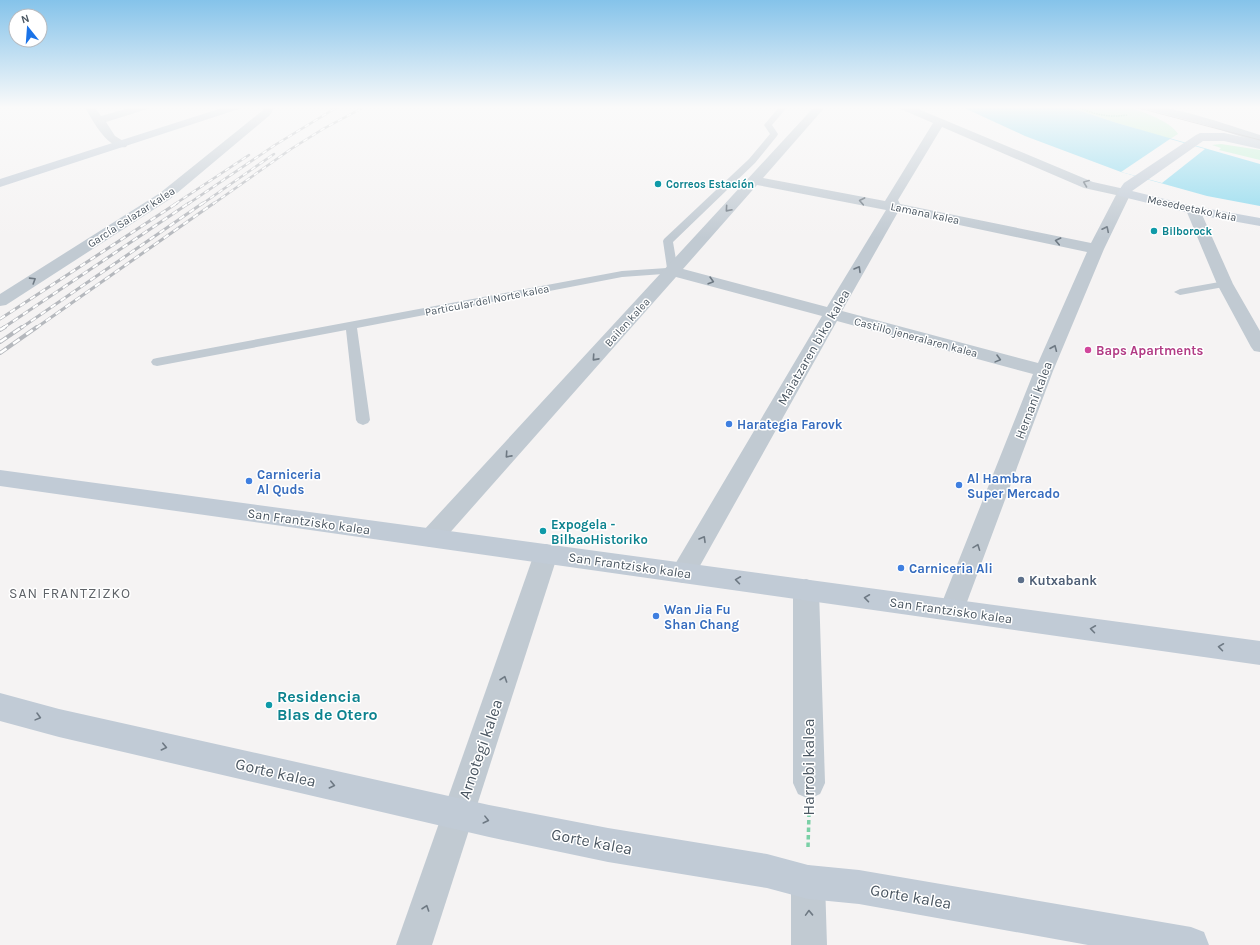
<svg xmlns="http://www.w3.org/2000/svg" width="1260" height="945" font-family="Karla,sans-serif">
  <style>
    .green { fill: #c3f1d5 }
    .water { fill: #90daee }
    .pier { fill: #f5f3f3 }
    .lines { fill: none; stroke-linecap: round; stroke-linejoin: round }
    .path-far1 { stroke: #7ad0a6; stroke-width: 1.5; stroke-dasharray: 1.5 1; stroke-linecap: butt }
    .path { stroke: #7ad0a6; stroke-width: 3.5; stroke-dasharray: 4.5 3; stroke-linecap: butt }
    .lane { fill: #c1cad2; fill-rule: evenodd }
    .street { fill: #c1cad2; fill-rule: evenodd }
    .secondary { fill: #c1cbd6; fill-rule: evenodd }
    .tram { stroke: #b5b8bd; stroke-width: 1 }
    .rail-far2-casing { stroke: #b5b8bd; stroke-width: 2.5 }
    .rail-far1-casing { stroke: #b5b8bd; stroke-width: 3 }
    .rail-casing { stroke: #b5b8bd; stroke-width: 4 }
    .rail-far2 { stroke: #fff; stroke-width: 1.5; stroke-dasharray: 5; stroke-linecap: butt }
    .rail-far1 { stroke: #fff; stroke-width: 2; stroke-dasharray: 6; stroke-linecap: butt }
    .rail { stroke: #fff; stroke-width: 2.5; stroke-dasharray: 8; stroke-linecap: butt }
    .oneway { stroke: #6e7983 }
    .oneway2 { stroke: #6e7984 }
    .culture-dot { fill: #0f9aa8; stroke: #fff; stroke-width: 1.5 }
    .hotel-dot { fill: #d1479c; stroke: #fff; stroke-width: 1.5 }
    .shop-dot { fill: #3f7fe0; stroke: #fff; stroke-width: 1.5 }
    .service-dot { fill: #5c6f8a; stroke: #fff; stroke-width: 1.5 }
    .labels { text-anchor: middle; stroke-width: 3; stroke-linejoin: round; paint-order: stroke }
    .far-culture-label { font-size: 11px; font-weight: bold; fill: #0d838f; stroke: #fff; text-anchor: start }
    .far-street-label { font-size: 11px; fill: #4a5661; stroke: #fff }
    .street-label { font-size: 13px; fill: #4a5661; stroke: #fff }
    .hotel-label { font-size: 13px; font-weight: bold; fill: #b23c85; stroke: #fff; text-anchor: start }
    .shop-label { font-size: 13px; font-weight: bold; fill: #366cbe; stroke: #fff; text-anchor: start }
    .culture-label { font-size: 13px; font-weight: bold; fill: #0d838f; stroke: #fff; text-anchor: start }
    .service-label { font-size: 13px; font-weight: bold; fill: #4e5e75; stroke: #fff; text-anchor: start }
    .neighbourhood-label { font-size: 14px; letter-spacing: 1px; fill: #5f6368; stroke: #fff }
    .near-culture-label { font-size: 16px; font-weight: bold; fill: #0d838f; stroke: #fff; text-anchor: start }
    .near-street-label { font-size: 16px; fill: #4a5661; stroke: #fff }
  </style>
  <rect width="100%" height="100%" fill="#f5f3f3"/>
  <g class="green">
    <path d="M1066,106c17,0 40,-3 57,0 14,3 48,15 55,28l-8,5 -53,-16z"/>
    <path d="M1221,144l39,6v10l-41,-10 2,-2 -9,-3z"/>
  </g>
  <path class="water" d="M960,106h106l51,17 143,41v42l-53,-10 -86,-24 -96,-36z"/>
  <path class="pier" d="M1170,139l35,10 -43,34 -41,-11z"/>
  <g class="lines">
    <path class="path-far1" d="M1075,106c18,8 33,12 52,9"/>
    <path class="path" d="M808,847l1,-33"/>
    <g class="lane">
      <path d="M780,106h8l-16,19 6,9 -1,2 -22,27 -82,79 5,29 -1,2 -55,4 -265,51 13,92 -2,3 -5,2 -5,-2 -2,-3 -10,-90 -189,36 -4,-1 -2,-3 2,-3 4,-1 465,-87 45,-3 -4,-27 1,-2 85,-80 21,-25 -6,-9z"/>
      <path d="M1225,281l4,1 2,2 -2,2 -49,9 -6,-3 6,-3z"/>
    </g>
    <g class="street">
      <path d="M84,106h10l7,10 35,-10h16l-1,2 -45,14 9,14 13,8 -2,3c-18,4 -34,-28 -42,-41z"/>
      <path d="M265,106h10l-5,9 -100,84 -164,106 -6,1v-12l160,-101 102,-82z"/>
      <path d="M815,106h11l-63,72 122,23 48,-78 -35,-15 -1,-2h14l182,76 36,8 2,3 -27,56 -51,122 -92,247 -9,3 -9,-3 -4,-8 94,-236 -196,-53 -145,259 -9,3 -9,-3 -4,-7 4,-7 148,-250 -146,-39 -237,268 -8,2 -8,-2 -4,-7 4,-7zM942,127l142,61 32,7 -25,48 -191,-39 -2,-4zM757,185l129,25 -59,97 -144,-38zM898,212l189,40 -49,111 -196,-52z"/>
      <path d="M1141,106c37,0 83,18 119,29v8l-51,-17 -67,-18z"/>
      <path d="M1193,206l5,1 2,3 33,74 27,47v21l-6,-1 -3,-4 -34,-63 -31,-74 2,-3z"/>
      <path d="M546,544l9,3 3,7 -126,391h-36l138,-391 3,-7z"/>
      <path d="M806,579l9,3 4,8 6,193 -5,11 -11,5 -11,-5 -5,-11v-193l4,-8z"/>
      <path d="M808,865l12,5 5,12 2,63h-36v-63l5,-12z"/>
    </g>
    <g class="secondary">
      <path d="M228,106h15l-1,2 -242,79v-8z"/>
      <path d="M1200,133h24l36,8v8l-36,-8h-21l-71,50 61,15 67,12v8l-67,-12 -74,-18 -2,-3 7,-10 72,-48z"/>
      <path d="M0,470l1260,171v24l-1260,-179z"/>
      <path d="M0,693l59,16 430,96 119,23 159,26 41,11 51,5 332,57 13,5 5,13h-121l-229,-41 -51,-5 -41,-11 -159,-26 -119,-25 -430,-100 -59,-16z"/>
    </g>
    <path class="tram" d="M1131,106l129,34"/>
    <g class="rail-far2-casing">
      <g id="rail-far2">
        <path d="M175,204l74,-49"/>
        <path d="M188,204l87,-59 64,-39"/>
        <path d="M202,204l72,-50"/>
        <path d="M213,204l78,-55 32,-20 43,-23"/>
      </g>
    </g>
    <g class="rail-far1-casing">
      <g id="rail-far1">
        <path d="M0,319l177,-116"/>
        <path d="M3,328l186,-125"/>
        <path d="M21,328l182,-125"/>
        <path d="M36,328l178,-125"/>
      </g>
    </g>
    <g class="rail-casing">
      <g id="rail">
        <path d="M0,330l5,-3"/>
        <path d="M0,342l22,-15"/>
        <path d="M0,353l37,-26"/>
      </g>
    </g>
    <use href="#rail-far2" class="rail-far2"/>
    <use href="#rail-far1" class="rail-far1"/>
    <use href="#rail" class="rail"/>
  </g>
  <defs><path id="oneway-chevron" d="M-2-3.5L2.5 0L-2 3.5" fill="none" stroke-width="1.6" stroke-linecap="round" stroke-linejoin="round"/></defs>
  <g class="oneway">
    <use href="#oneway-chevron" transform="translate(1086 183) rotate(-159)"/>
    <use href="#oneway-chevron" transform="translate(862 201) rotate(-169)"/>
    <use href="#oneway-chevron" transform="translate(728 209) rotate(131)"/>
    <use href="#oneway-chevron" transform="translate(1106 229) rotate(-64)"/>
    <use href="#oneway-chevron" transform="translate(1058 241) rotate(-168)"/>
    <use href="#oneway-chevron" transform="translate(858 269) rotate(-60)"/>
    <use href="#oneway-chevron" transform="translate(33 280) rotate(-32)"/>
    <use href="#oneway-chevron" transform="translate(711 281) rotate(16)"/>
    <use href="#oneway-chevron" transform="translate(1054 348) rotate(-67)"/>
    <use href="#oneway-chevron" transform="translate(595 358) rotate(132)"/>
    <use href="#oneway-chevron" transform="translate(998 359) rotate(15)"/>
    <use href="#oneway-chevron" transform="translate(508 455) rotate(132)"/>
    <use href="#oneway-chevron" transform="translate(703 539) rotate(-60)"/>
    <use href="#oneway-chevron" transform="translate(977 547) rotate(-69)"/>
    <use href="#oneway-chevron" transform="translate(504 679) rotate(-71)"/>
    <use href="#oneway-chevron" transform="translate(426 908) rotate(-71)"/>
    <use href="#oneway-chevron" transform="translate(809 913) rotate(-92)"/>
  </g>
  <g class="oneway2">
    <use href="#oneway-chevron" transform="translate(738 580) rotate(-172)"/>
    <use href="#oneway-chevron" transform="translate(867 598) rotate(-172)"/>
    <use href="#oneway-chevron" transform="translate(1093 629) rotate(-172)"/>
    <use href="#oneway-chevron" transform="translate(1221 647) rotate(-172)"/>
    <use href="#oneway-chevron" transform="translate(38 717) rotate(15)"/>
    <use href="#oneway-chevron" transform="translate(164 747) rotate(13)"/>
    <use href="#oneway-chevron" transform="translate(332 785) rotate(13)"/>
    <use href="#oneway-chevron" transform="translate(486 820) rotate(14)"/>
  </g>
  <linearGradient id="sky" x2="0" y2="1"><stop stop-color="#85c3ea"/><stop offset="0.45" stop-color="#fafafa"/><stop offset="1" stop-color="#fafafa" stop-opacity="0"/></linearGradient>
  <rect width="1260" height="238" fill="url(#sky)"/>
  <g class="culture-dot">
    <circle cx="658" cy="184" r="4"/>
    <circle cx="1154" cy="231" r="4"/>
    <circle cx="543" cy="531" r="4"/>
    <circle cx="269" cy="705" r="4"/>
  </g>
  <circle class="hotel-dot" cx="1088" cy="350" r="4"/>
  <g class="shop-dot">
    <circle cx="729" cy="424" r="4"/>
    <circle cx="249" cy="481" r="4"/>
    <circle cx="959" cy="485" r="4"/>
    <circle cx="901" cy="568" r="4"/>
    <circle cx="656" cy="616" r="4"/>
  </g>
  <circle class="service-dot" cx="1021" cy="580" r="4"/>
  <g class="labels">
    <g class="far-culture-label">
      <text x="666" y="188">Correos Estación</text>
      <text x="1162" y="235">Bilborock</text>
    </g>
    <g class="far-street-label">
      <text transform="translate(1192 208) rotate(12)" y="4">Mesedeetako kaia</text>
      <text transform="translate(925 213) rotate(12)" y="4">Lamana kalea</text>
      <text transform="translate(131 217) rotate(-33)" y="4">García Salazar kalea</text>
      <text transform="translate(487 300) rotate(-11)" y="4">Particular del Norte kalea</text>
      <text transform="translate(627 322) rotate(-48)" y="4">Bailen kalea</text>
      <text transform="translate(916 337) rotate(15)" y="4">Castillo jeneralaren kalea</text>
    </g>
    <g class="street-label">
      <text transform="translate(813 347) rotate(-60)" y="5">Maiatzaren biko kalea</text>
      <text transform="translate(1033 400) rotate(-69)" y="5">Hernani kalea</text>
      <text transform="translate(309 521) rotate(8)" y="5">San Frantzisko kalea</text>
      <text transform="translate(630 565) rotate(8)" y="5">San Frantzisko kalea</text>
      <text transform="translate(951 610) rotate(8)" y="5">San Frantzisko kalea</text>
    </g>
    <g class="hotel-label">
      <text x="1096" y="355">Baps Apartments</text>
    </g>
    <g class="shop-label">
      <text x="737" y="429">Harategia Farovk</text>
      <text x="257" y="479">Carniceria<tspan x="257" dy="15">Al Quds</tspan></text>
      <text x="967" y="483">Al Hambra<tspan x="967" dy="15">Super Mercado</tspan></text>
      <text x="909" y="573">Carniceria Ali</text>
      <text x="664" y="614">Wan Jia Fu<tspan x="664" dy="15">Shan Chang</tspan></text>
    </g>
    <g class="culture-label">
      <text x="551" y="529">Expogela -<tspan x="551" dy="15">BilbaoHistoriko</tspan></text>
    </g>
    <g class="service-label">
      <text x="1029" y="585">Kutxabank</text>
    </g>
    <g class="neighbourhood-label">
      <text x="70" y="598">SAN FRANTZIZKO</text>
    </g>
    <g class="near-culture-label">
      <text x="277" y="702">Residencia<tspan x="277" dy="18">Blas de Otero</tspan></text>
    </g>
    <g class="near-street-label">
      <text transform="translate(480 749) rotate(-71)" y="6">Arnotegi kalea</text>
      <text transform="translate(808 767) rotate(-90)" y="6">Harrobi kalea</text>
      <text transform="translate(276 772) rotate(13)" y="6">Gorte kalea</text>
      <text transform="translate(592 841) rotate(11)" y="6">Gorte kalea</text>
      <text transform="translate(911 896) rotate(10)" y="6">Gorte kalea</text>
    </g>
  </g>
  <g transform="translate(28 28) rotate(343)"><circle r="19" fill="#ffffff" stroke="#b7bbc0"/>
  <path d="M0-3L7 15L0 10L-7 15Z" fill="#1a73e8"/>
  <text y="-6" font-size="11" font-weight="bold" text-anchor="middle" fill="#4a5661">N</text>
  </g>
</svg>
